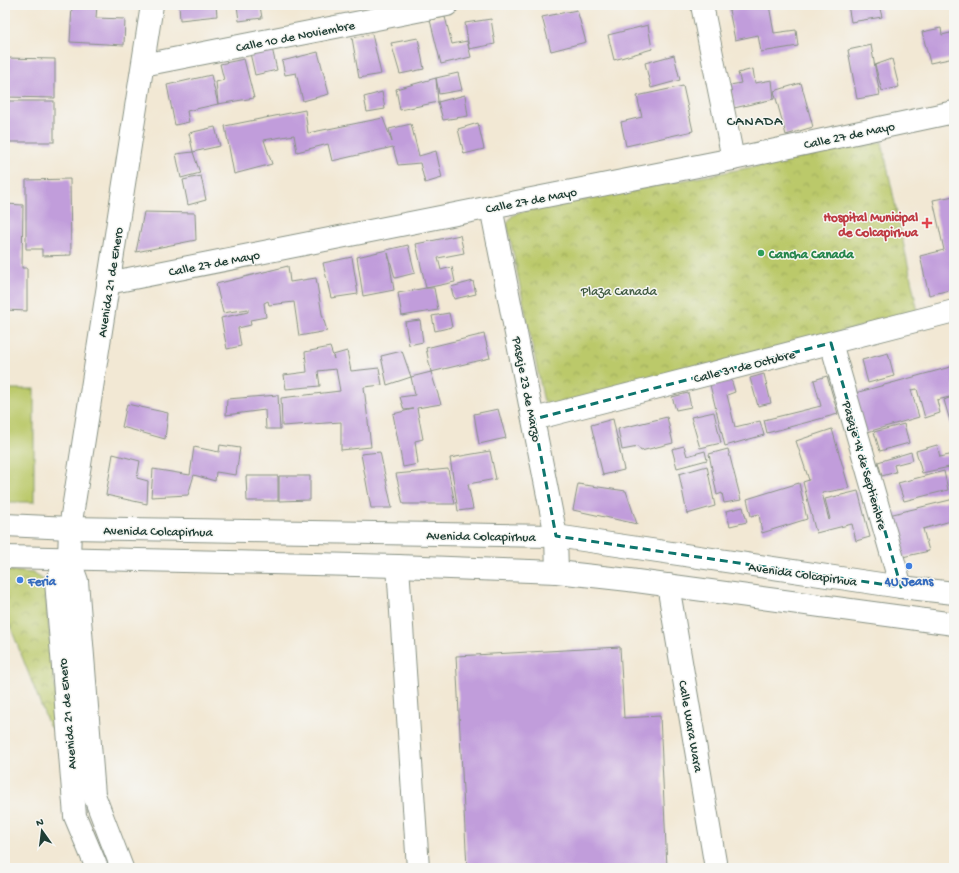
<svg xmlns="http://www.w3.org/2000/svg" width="959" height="873" font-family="'Gochi Hand',sans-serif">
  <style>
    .green { fill: #bbc96b; stroke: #6d8350 }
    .park { fill: url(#park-crowns); stroke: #6d8350 }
    .building { fill: #c19ddb }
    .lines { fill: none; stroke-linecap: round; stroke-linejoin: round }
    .minor-casing { stroke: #889284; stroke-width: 24 }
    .major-casing { stroke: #889284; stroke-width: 24 }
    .minor { stroke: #fff; stroke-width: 22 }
    .major { stroke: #fff; stroke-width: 22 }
    .marked { fill: none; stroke: #0f766e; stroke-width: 3; stroke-dasharray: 8 5; stroke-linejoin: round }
    .health-dot { fill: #e0444e; stroke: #f6f6f2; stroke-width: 1.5 }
    .leisure-dot { fill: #2e9e5b; stroke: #f6f6f2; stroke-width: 1.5 }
    .shop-dot { fill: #3f7fe0; stroke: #f6f6f2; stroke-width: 1.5 }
    .labels { text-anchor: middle; stroke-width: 3; stroke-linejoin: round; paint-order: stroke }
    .street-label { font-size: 13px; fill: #1f3d34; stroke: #f6f6f2 }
    .health-label { font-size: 13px; font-weight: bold; fill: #be3a42; stroke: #f6f6f2; text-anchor: end }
    .leisure-label { font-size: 13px; font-weight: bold; fill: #27864d; stroke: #f6f6f2; text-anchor: start }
    .park-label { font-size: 13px; fill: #3e593f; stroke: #f6f6f2 }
    .shop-label { font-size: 13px; font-weight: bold; fill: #366cbe; stroke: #f6f6f2; text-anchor: start }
    .neighbourhood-label { font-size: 14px; letter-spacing: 1px; fill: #1f3d34; stroke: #f6f6f2 }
  </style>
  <defs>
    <pattern id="park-crowns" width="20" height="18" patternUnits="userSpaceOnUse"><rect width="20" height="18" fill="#bbc96b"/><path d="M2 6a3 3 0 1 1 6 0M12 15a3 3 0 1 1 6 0" fill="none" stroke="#97a459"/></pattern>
  </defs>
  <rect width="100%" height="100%" fill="#f6f6f2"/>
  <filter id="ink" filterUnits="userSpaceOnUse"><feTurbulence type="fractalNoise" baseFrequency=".025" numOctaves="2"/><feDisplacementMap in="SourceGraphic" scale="8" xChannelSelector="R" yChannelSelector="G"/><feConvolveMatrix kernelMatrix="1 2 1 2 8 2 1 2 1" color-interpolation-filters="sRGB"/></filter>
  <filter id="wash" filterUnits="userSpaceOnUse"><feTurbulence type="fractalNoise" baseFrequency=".012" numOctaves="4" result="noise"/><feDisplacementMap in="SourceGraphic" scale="16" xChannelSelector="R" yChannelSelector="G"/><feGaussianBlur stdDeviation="0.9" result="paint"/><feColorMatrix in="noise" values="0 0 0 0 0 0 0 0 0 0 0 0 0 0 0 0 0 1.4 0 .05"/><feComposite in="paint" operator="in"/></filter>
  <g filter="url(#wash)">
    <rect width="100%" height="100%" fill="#f2e8d4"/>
    <rect class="green" x="5" y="389" width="29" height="113"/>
    <g class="park">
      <path d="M882,142l36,170 -370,95 -4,-5 -37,-179 5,-7 7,-4z"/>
      <path d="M5,570l28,3 11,7 15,143 -4,6 -6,-3 -44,-113z"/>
    </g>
    <g id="blocks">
      <g class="building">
        <path d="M72,5h25l-1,13 29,1 -1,26 -54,-3z"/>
        <path d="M179,5h37l1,11 -37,4z"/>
        <path d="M237,5h26l-3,1 2,12 -23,3z"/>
        <path d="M727,5h16l-14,5z"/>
        <path d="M757,5h12l5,28 22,-3 2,16 -37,6 -3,-17 -23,5 -6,-30z"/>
        <path d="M848,5h31l3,12 -31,5z"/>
        <path d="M577,10l9,32 -35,9 -9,-34z"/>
        <path d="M445,17l7,27 15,-3 4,16 -30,7 -11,-44z"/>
        <path d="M491,19l4,25 -26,5 -4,-26z"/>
        <path d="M648,25l4,24 -38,11 -6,-25z"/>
        <path d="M941,28l1,7 12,-3v26l-24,5 -8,-31z"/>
        <path d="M372,34l9,40 -22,4 -7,-40z"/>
        <path d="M418,38l6,31 -24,5 -9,-31z"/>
        <path d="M871,45l9,50 -23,4 -9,-49z"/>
        <path d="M272,48l5,22 -22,5 -5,-22z"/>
        <path d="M318,52l11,42 -26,7 -7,-28 -11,2 -3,-14z"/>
        <path d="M674,55l6,25 -29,8 -6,-25z"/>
        <path d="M5,58l50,1v39l-50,-1z"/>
        <path d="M244,59l10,39 -36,6 -2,-22 8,-2 -4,-16z"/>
        <path d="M892,59l7,28 -17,4 -7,-26z"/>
        <path d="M753,69l2,14 17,-3 2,19 -40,9 -4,-23 11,-2 -3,-10z"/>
        <path d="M458,73l4,17 -23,4 -3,-16z"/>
        <path d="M211,75l7,29 -31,7 2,11 -14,3 -8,-40z"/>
        <path d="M436,78l2,24 -38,8 -4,-21z"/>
        <path d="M801,83l12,44 -27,8 -12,-44z"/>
        <path d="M683,86l10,45 -67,15 -5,-24 21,-5 -5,-21z"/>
        <path d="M382,92l3,17 -18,3 -3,-15z"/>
        <path d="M465,95l3,21 -25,4 -5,-18z"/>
        <rect x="5" y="101" width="49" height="41"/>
        <path d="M305,110l3,23 75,-15 9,24 -3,-13 22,-5 8,32 17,-5 6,27 -17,5 -5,-20 -22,2 -5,-18 -61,14 -4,-17 -31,8 -3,-17 -30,5 8,24 -38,10 -9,-48z"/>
        <path d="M478,123l6,26 -20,5 -6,-25z"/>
        <path d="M215,127l5,19 -27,6 7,21 -19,5 -5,-24 17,-2 -4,-19z"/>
        <path d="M201,176l5,24 -18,5 -5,-25z"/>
        <path d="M70,179l1,76 -29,1v-7h-16v-69z"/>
        <path d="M954,196v93l-25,6 -9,-39 24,-6 -11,-50z"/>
        <path d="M5,204l18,1 -1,63h5v43l-22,-1z"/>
        <path d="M144,212l51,1 1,27 -60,12z"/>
        <path d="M460,235l4,18 -26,5 3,12 11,-3 3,15 -29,6h8l4,22 -36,6 -4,-23 28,-5 -10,-44z"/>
        <path d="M408,245l7,28 -20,5 -7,-25 6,37 -31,6 -6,-39z"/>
        <path d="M352,257l6,37 -27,4 -8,-35z"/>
        <path d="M288,266l2,16 26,-4 6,36 5,17 -28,5 -5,-34 -25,3 -1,-4 -4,2 2,14 -16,3 1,5 -13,3 3,18 -14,3 -6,-31 27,-6v-3l-25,4 -7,-29z"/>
        <path d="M473,281l3,13 -22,5 -3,-12z"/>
        <path d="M449,313l3,14 -17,4 -3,-15z"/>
        <path d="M420,320l3,22 -14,3 -4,-23z"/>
        <path d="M484,334l6,24 -59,14 -5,-24z"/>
        <path d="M330,347l4,12 -1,-4 14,-4 4,20 28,-3 3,17 -18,2 7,60 -30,3v-28l-59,4 -1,-28 59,-7 -4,-22 -18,2 2,15 -34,3 -2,-14 23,-3 -2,-20z"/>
        <path d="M402,351l9,26 -24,8 -6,-29z"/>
        <path d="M888,353l6,23 -26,7 -6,-23z"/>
        <path d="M954,366v30l-17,4 3,13 -15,5 -8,-29 -6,1 8,27 -55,16 -9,-40z"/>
        <path d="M431,372l10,32 -24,4 6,31 -8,2 3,23 -15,3 -10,-53 20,-5 -9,1 -4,-13 15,-2 -4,-18z"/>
        <path d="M764,374l7,29 -13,3 -8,-28z"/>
        <path d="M827,376l11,38 -71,19 -3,-13 57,-14 -7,-26z"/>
        <path d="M731,379l4,13 -8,3 8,32 25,-6 4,14 -39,11 -15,-61z"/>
        <path d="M688,393l3,14 -15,3 -4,-13z"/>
        <path d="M278,395l2,34h-14l-1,-19 -39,5 1,-16z"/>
        <path d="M954,396v39l-10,-35z"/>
        <path d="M127,404l41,9 -3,26 -43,-12z"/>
        <path d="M498,409l8,29 -27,6 -5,-30z"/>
        <path d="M714,412l7,31 -21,5 -9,-31z"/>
        <path d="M667,417l6,26 -32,8 -3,-4 -16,3 -4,-21z"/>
        <path d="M613,419l11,51 -21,5 -12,-50z"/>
        <path d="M904,424l5,19 -29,8 -6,-19z"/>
        <path d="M832,429l17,59 -27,5 7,27 1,-1 -5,-20 33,-8 12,46 -14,4 -4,-17 -36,9 -13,-51 6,-2 -13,-39z"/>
        <path d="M220,445l20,3 -4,27 -20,-3 -1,9 -21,-6 -6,20 -37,2 2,-28 37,6 4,-28 25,5z"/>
        <path d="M937,445l3,12 14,-3v12l-32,7 -6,-22z"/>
        <path d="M684,446l3,10 18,-5 2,9 -30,8 -5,-19z"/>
        <path d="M728,449l13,51 -17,3 -2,-10 -5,2 -8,-41z"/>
        <path d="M490,451l6,28 -28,5 5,25 -15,2 -8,-53z"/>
        <path d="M380,452l12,56h-21l-10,-54z"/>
        <path d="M911,452l2,8 -19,5 2,7 -14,4 -4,-14z"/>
        <path d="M113,454l27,7 -3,17 11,3 -1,23 -41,-9z"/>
        <path d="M707,466l8,40 -28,8 -8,-40z"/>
        <path d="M448,469l7,35h-52l-7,-30z"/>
        <path d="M954,469v19h-1l-4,-17z"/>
        <path d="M944,471l4,19 -44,11 -6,-18z"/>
        <path d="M246,476h32v25h-31z"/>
        <path d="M279,476h31v24l-31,1z"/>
        <path d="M799,483l8,36 -45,14 -3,-19 -8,2 -4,-17z"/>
        <path d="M578,484l48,7 11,33 -64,-14z"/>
        <path d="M954,499v21l-31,9 6,22 -31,7 -13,-42z"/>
        <path d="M743,507l4,15 -17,4 -4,-15z"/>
        <path d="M620,647l4,71 36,-2 7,152h-200l-11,-212z"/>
      </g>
    </g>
  </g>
  <g filter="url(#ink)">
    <use href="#blocks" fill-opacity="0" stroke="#889284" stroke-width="1"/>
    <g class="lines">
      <g class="minor-casing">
        <g id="minor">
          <path d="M702,5l31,154"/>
          <path d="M143,65l304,-60"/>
          <path d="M491,207l65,329 1,36"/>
          <path d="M108,283l625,-124 221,-47"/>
          <path d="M831,343l70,244"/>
          <path d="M534,419l420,-108"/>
          <path d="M69,559l-13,22 19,235 22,52"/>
          <path d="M69,559l8,22 17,214 28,73"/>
          <path d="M398,566l20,302"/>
          <path d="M668,585l48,283"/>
        </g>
      </g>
      <g class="major-casing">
        <g id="major">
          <path d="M5,525l65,3 486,8 345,51 53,6"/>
          <path d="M5,557l393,9 159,6 72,8 325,44"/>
          <path d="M69,559l1,-31 82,-523"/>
        </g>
      </g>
      <use href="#minor" class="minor"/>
      <use href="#major" class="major"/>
    </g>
  </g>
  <path class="marked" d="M831,343l70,244 -345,-51 -22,-117z"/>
  <path class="health-dot" d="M925 217h4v4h4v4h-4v4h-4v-4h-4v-4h4z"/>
  <circle class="leisure-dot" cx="761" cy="253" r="4"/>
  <g class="shop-dot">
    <circle cx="909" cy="566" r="4"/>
    <circle cx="20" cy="580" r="4"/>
  </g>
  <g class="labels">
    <g class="street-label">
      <text transform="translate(295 35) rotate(-11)" y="5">Calle 10 de Noviembre</text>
      <text transform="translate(849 134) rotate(-12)" y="5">Calle 27 de Mayo</text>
      <text transform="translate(531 199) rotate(-11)" y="5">Calle 27 de Mayo</text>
      <text transform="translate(214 262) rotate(-11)" y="5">Calle 27 de Mayo</text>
      <text transform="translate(109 282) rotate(-81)" y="5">Avenida 21 de Enero</text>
      <text transform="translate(744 365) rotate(-14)" y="5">Calle 31 de Octubre</text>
      <text transform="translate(528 389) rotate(79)" y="5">Pasaje 23 de Marzo</text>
      <text transform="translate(866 465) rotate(74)" y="5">Pasaje 14 de Septiembre</text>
      <text transform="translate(158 530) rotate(1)" y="5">Avenida Colcapirhua</text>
      <text transform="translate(481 535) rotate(1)" y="5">Avenida Colcapirhua</text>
      <text transform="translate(803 573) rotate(8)" y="5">Avenida Colcapirhua</text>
      <text transform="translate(66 714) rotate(-95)" y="5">Avenida 21 de Enero</text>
      <text transform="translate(692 726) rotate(80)" y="5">Calle Wara Wara</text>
    </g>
    <g class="health-label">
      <text x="918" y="221">Hospital Municipal<tspan x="918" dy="15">de Colcapirhua</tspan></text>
    </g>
    <g class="leisure-label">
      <text x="769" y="258">Cancha Canada</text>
    </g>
    <g class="park-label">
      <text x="619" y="295">Plaza Canada</text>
    </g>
    <g class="shop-label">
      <text x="28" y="585">Feria</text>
      <text x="909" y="585" text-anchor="middle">4U Jeans</text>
    </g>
    <g class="neighbourhood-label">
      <text x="755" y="125">CANADA</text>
    </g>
  </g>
  <rect width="959" height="873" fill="none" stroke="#f6f6f2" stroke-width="20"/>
  <g transform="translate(42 831) rotate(346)" stroke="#f6f6f2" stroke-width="3" paint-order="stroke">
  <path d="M0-3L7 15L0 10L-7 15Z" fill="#1f3d34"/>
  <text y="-6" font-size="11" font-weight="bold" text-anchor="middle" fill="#1f3d34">N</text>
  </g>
</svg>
